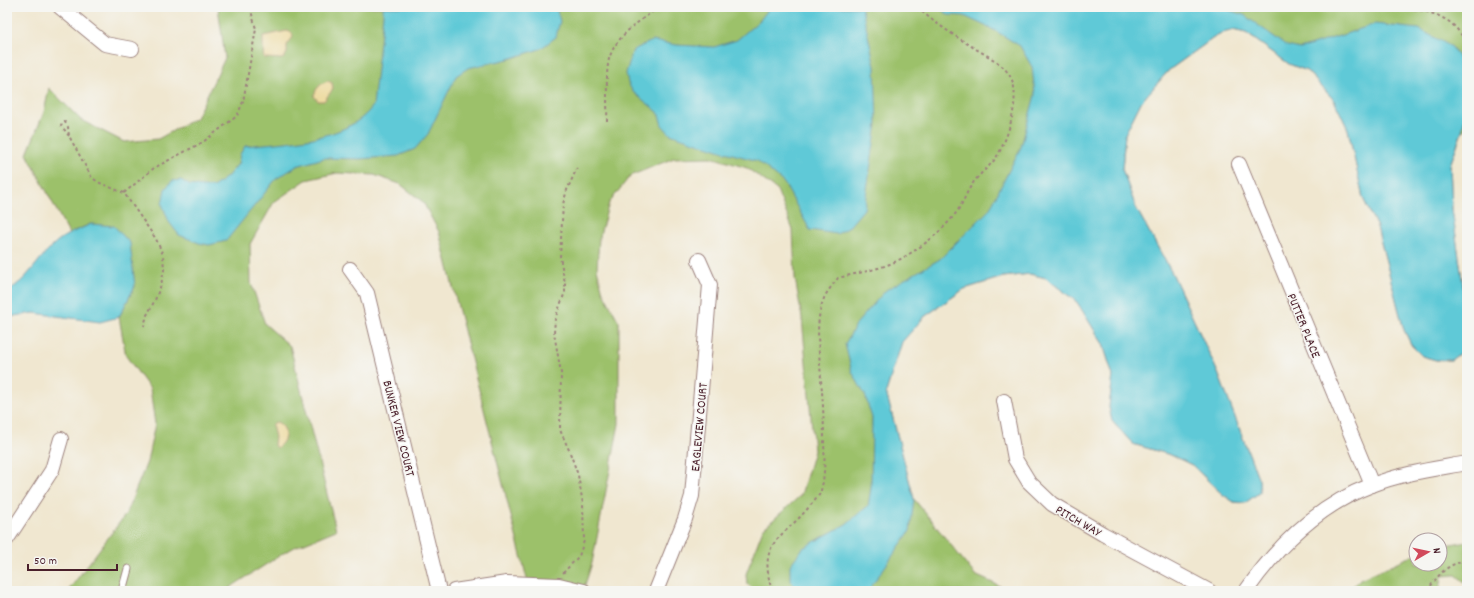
<svg xmlns="http://www.w3.org/2000/svg" width="1474" height="598" font-family="Dekko,sans-serif">
  <style>
    .green { fill: #9cc16b; stroke: #73704b }
    .sand { fill: #eeda9e; stroke: #9c7c64 }
    .water { fill: #5ec9d7; stroke: #547481 }
    .lines { fill: none; stroke-linecap: round; stroke-linejoin: round }
    .service-casing { stroke: #9d837e; stroke-width: 9 }
    .minor-casing { stroke: #9d837e; stroke-width: 16 }
    .path { stroke: #9d837e; stroke-width: 2; stroke-dasharray: 3 3; stroke-linecap: butt }
    .service { stroke: #fff; stroke-width: 7 }
    .minor { stroke: #fff; stroke-width: 14 }
    .labels { text-anchor: middle; stroke-width: 3; stroke-linejoin: round; paint-order: stroke }
    .street-label { font-size: 13px; fill: #4a1f2b; stroke: #f6f6f2 }
  </style>
  <rect width="100%" height="100%" fill="#f6f6f2"/>
  <filter id="ink" filterUnits="userSpaceOnUse"><feTurbulence type="fractalNoise" baseFrequency=".025" numOctaves="2"/><feDisplacementMap in="SourceGraphic" scale="8" xChannelSelector="R" yChannelSelector="G"/><feConvolveMatrix kernelMatrix="1 2 1 2 8 2 1 2 1" color-interpolation-filters="sRGB"/></filter>
  <filter id="wash" filterUnits="userSpaceOnUse"><feTurbulence type="fractalNoise" baseFrequency=".012" numOctaves="4" result="noise"/><feDisplacementMap in="SourceGraphic" scale="16" xChannelSelector="R" yChannelSelector="G"/><feGaussianBlur stdDeviation="0.9" result="paint"/><feColorMatrix in="noise" values="0 0 0 0 0 0 0 0 0 0 0 0 0 0 0 0 0 1.4 0 .05"/><feComposite in="paint" operator="in"/></filter>
  <g filter="url(#wash)">
    <rect width="100%" height="100%" fill="#f0e7d0"/>
    <g class="green">
      <path d="M218,7h1249v120l-5,5 -12,33 2,44 14,97 1,34 -8,14 -8,6h-15l-14,-4 -10,-10 -8,-16 -27,-103 -14,-29 -15,-69 -14,-29 -27,-29 -18,-7 -43,-31 -13,-3 -14,4 -50,36 -28,32 -16,32 -3,35 14,39 37,67 45,98 41,107 1,12 -15,11 -11,-1 -12,-8 -30,-29 -21,-10 -38,-11 -21,-23 -3,-14 4,-31 -10,-32 -26,-42 -31,-24 -16,-4 -27,3 -39,12 -40,28 -22,24 -16,51 28,107 61,76 36,16h-255l-9,-7 -1,-10 17,-45 38,-34 13,-44 -12,-133 -7,-40 -2,-48 -16,-40 -30,-22 -36,-11 -37,1 -44,18 -21,27 -10,35 -2,31 6,23 16,30v102l-27,139 -9,28h-53l-91,-359 -16,-30 -23,-18 -26,-9 -37,-2 -31,7 -32,22 -24,42 1,39 14,41 25,22 46,184 -46,19 -56,36 -7,6h-159l58,-77 21,-52 8,-38 -5,-35 -24,-33 -7,-39 16,-31 -44,-62 -22,10 -42,-80 17,-42 5,-24 32,32 43,22 34,-3 38,-21 29,-60z"/>
      <path d="M1467,541v43l-11,-9 -14,1 -2,15h-92l12,-12 56,-25v10h24v-18z"/>
    </g>
    <g class="sand">
      <path d="M287,31l5,2 1,4 -6,8v8l-3,5 -3,1 -17,-1c-1,-2 -1,-21 -1,-22z"/>
      <path d="M328,81l4,2 1,6 -9,12h-6l-4,-5c1,-7 7,-13 14,-15z"/>
      <path d="M277,422c12,6 10,20 -1,26l-2,-3 1,-8 -3,-12 2,-2z"/>
    </g>
    <g class="water">
      <path d="M383,7h173l4,14 -4,16 -16,12 -31,10 -41,9 -12,8 -28,58 -13,15 -17,7 -38,3 -36,-1 -27,8 -21,13 -50,62 -17,4 -10,-2 -20,-8 -10,-13 -7,-18 3,-15 7,-8 9,-1 8,5 13,2h11l14,-10 11,-13 2,-10 5,-8c41,-5 102,-4 128,-40l10,-91z"/>
      <path d="M770,7h90l2,2 13,57 2,58 -13,85 -16,19 -11,6 -27,-4 -26,-47 -26,-22 -37,-10 -51,-17 -8,-9 -4,-13 -25,-20 -5,-9 -2,-10 7,-23 19,-9 25,4 37,2 23,-7 23,-20z"/>
      <path d="M938,7h281l25,8 43,31 13,3 75,-25 44,5 33,18 14,23 1,36 -5,25 -12,34 2,44 14,97 1,34 -8,14 -8,6h-15l-14,-4 -10,-10 -8,-16 -27,-103 -14,-29 -15,-69 -14,-29 -27,-29 -18,-7 -43,-31 -13,-3 -14,4 -50,36 -28,32 -16,32 -3,35 14,39 37,67 45,98 41,107 1,12 -15,11 -11,-1 -12,-8 -30,-29 -21,-10 -38,-11 -21,-23 -3,-14 4,-31 -10,-32 -26,-42 -31,-24 -16,-4 -27,3 -39,12 -40,28 -22,25 -16,50 28,107 -4,32 -42,60h-70l-8,-11v-15l13,-17 43,-24 22,-18 3,-18 1,-70 -7,-23 -13,-23 -7,-28 12,-21 29,-33 54,-31 49,-49 32,-63 14,-52 -3,-28 -12,-21 -26,-16 -30,-14 -16,-1z"/>
      <path d="M91,224l23,2 16,17 5,43 -16,31 -19,5 -66,-9 -20,3 -7,5v-30c20,-10 30,-31 46,-46 10,-10 25,-15 38,-21z"/>
    </g>
  </g>
  <g filter="url(#ink)">
    <g class="lines">
      <g class="service-casing">
        <path id="service" d="M122,591l6,-22"/>
      </g>
      <g class="minor-casing">
        <g id="minor">
          <path d="M60,7l45,37 27,5"/>
          <path d="M1239,164l133,321"/>
          <path d="M350,269l17,24 72,298"/>
          <path d="M1004,401l11,58 14,23 23,22 51,30 106,57"/>
          <path d="M7,539l45,-69 9,-31"/>
          <path d="M454,591l53,-8 52,2 25,6"/>
          <path d="M656,591l29,-72 7,-23 18,-211 -11,-25"/>
          <path d="M1246,591c32,-46 73,-86 126,-106 31,-12 63,-16 95,-22"/>
        </g>
      </g>
      <g class="path">
        <path d="M1396,7c18,2 37,4 52,14 8,5 13,14 19,21"/>
        <path d="M607,121c1,-18 -2,-45 2,-62 7,-24 31,-38 50,-52"/>
        <path d="M69,136l-8,-11 1,-2 3,-1 3,5 1,9 23,42 8,5 24,10 32,46 7,16 1,15 -3,15 -6,15 -8,15 -3,11"/>
        <path d="M124,193l30,-25 49,-26 34,-26 6,-14 13,-73 -6,-22"/>
        <path d="M563,573l16,-17 5,-15 -1,-37 -5,-29 -9,-25 -9,-20 1,-57 -7,-40 1,-14 10,-27v-9l-5,-26 3,-53 4,-14 10,-22"/>
        <path d="M772,591c-15,-51 10,-51 37,-84 3,-4 8,-8 10,-12 6,-11 6,-38 5,-51 0,-22 -1,-43 -3,-64 -1,-26 -7,-55 2,-79 3,-9 10,-16 15,-23 23,-6 46,-9 66,-21 21,-12 41,-28 54,-47 6,-9 9,-19 15,-27 7,-10 18,-17 24,-27 11,-17 23,-57 15,-76 -8,-18 -26,-24 -41,-34 -19,-12 -38,-24 -54,-39"/>
        <path d="M1427,591c12,-16 18,-27 40,-30"/>
      </g>
      <use href="#service" class="service"/>
      <use href="#minor" class="minor"/>
    </g>
  </g>
  <g class="labels">
    <g class="street-label">
      <text transform="translate(1305 325) rotate(68)" y="5">PUTTER PLACE</text>
      <text transform="translate(698 427) rotate(-85)" y="5">EAGLEVIEW COURT</text>
      <text transform="translate(400 428) rotate(76)" y="5">BUNKER VIEW COURT</text>
      <text transform="translate(1079 520) rotate(30)" y="5">PITCH WAY</text>
    </g>
  </g>
  <rect width="1474" height="598" fill="none" stroke="#f6f6f2" stroke-width="24"/>
  <g transform="translate(1428 552) rotate(81)"><circle r="19" fill="#f6f6f2" stroke="#b1a0a2"/>
  <path d="M0-3L7 15L0 10L-7 15Z" fill="#d1495b"/>
  <text y="-6" font-size="11" font-weight="bold" text-anchor="middle" fill="#4a1f2b">N</text>
  </g>
  <path d="M28 564v6h89v-6" fill="none" stroke="#4a1f2b" stroke-width="2"/>
  <text x="34" y="564" font-size="12" fill="#4a1f2b" stroke="#f6f6f2" stroke-width="3" paint-order="stroke">50 m</text>
</svg>
